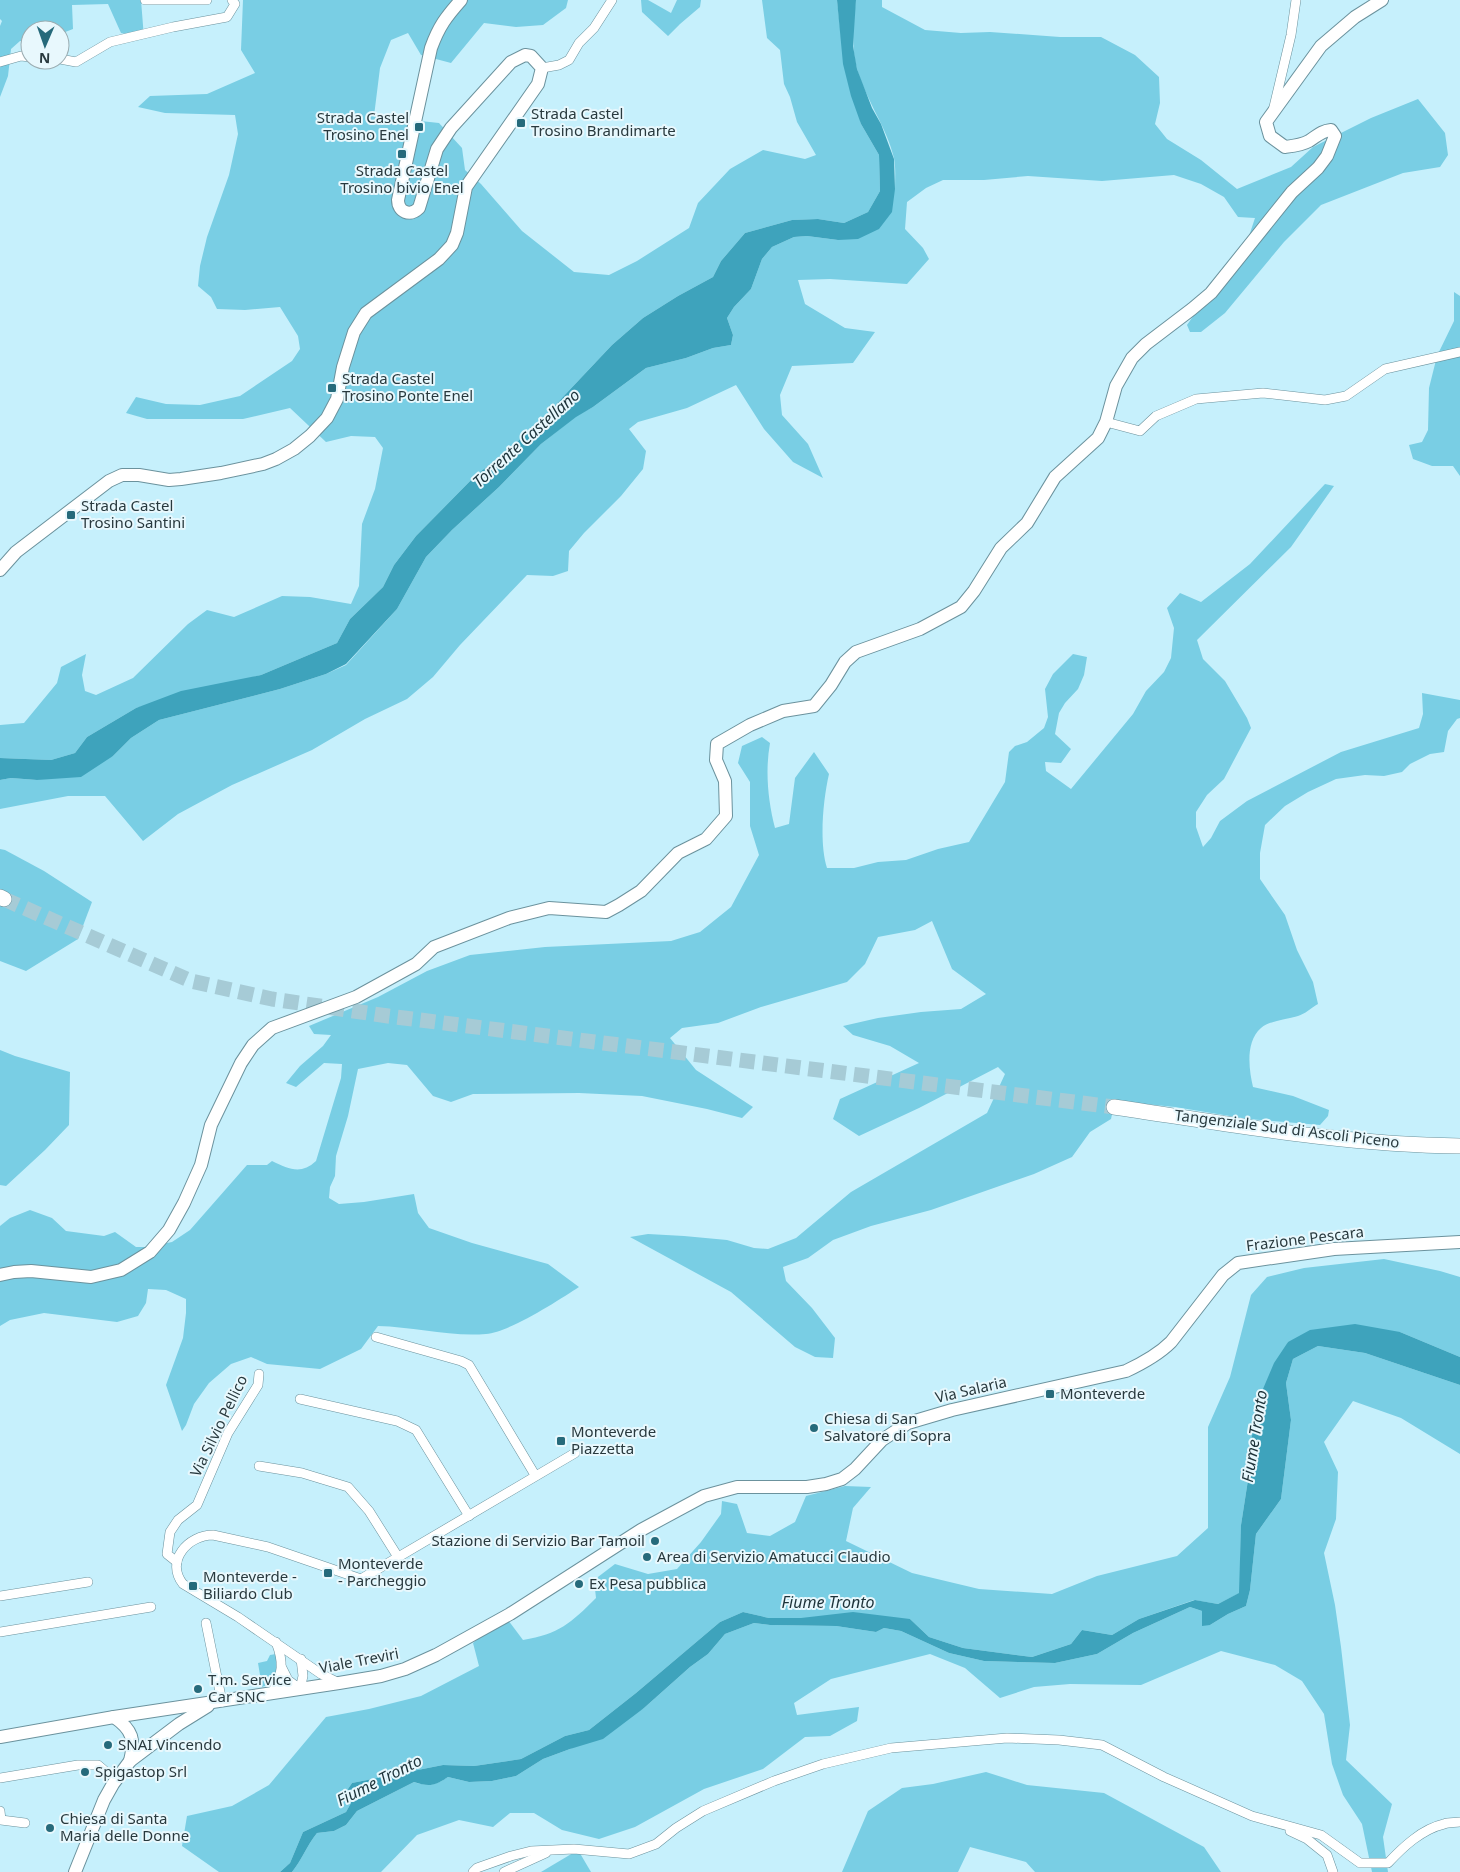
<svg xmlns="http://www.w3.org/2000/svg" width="1460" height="1872" font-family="'Noto Sans',sans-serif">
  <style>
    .green { fill: #79cee4 }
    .water { fill: #3ea3bc }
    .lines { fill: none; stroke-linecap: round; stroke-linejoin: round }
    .highway-tunnel { stroke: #a6cbd6; stroke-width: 15; stroke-dasharray: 15 8; stroke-linecap: butt }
    .street-casing { stroke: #6b929d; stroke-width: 10 }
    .secondary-casing { stroke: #6b929d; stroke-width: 14 }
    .highway-casing { stroke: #6b929d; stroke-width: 16 }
    .street { stroke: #fff; stroke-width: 9 }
    .secondary { stroke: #fff; stroke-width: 12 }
    .highway { stroke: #fff; stroke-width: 15 }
    .poi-dot { fill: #266a7b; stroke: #e8f8fd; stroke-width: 2 }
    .labels { text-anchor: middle; stroke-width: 4; stroke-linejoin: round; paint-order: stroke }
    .poi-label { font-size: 15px; fill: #28393e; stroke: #e8f8fd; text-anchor: start }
    .street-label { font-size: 15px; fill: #28393e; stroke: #e8f8fd }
    .water-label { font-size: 16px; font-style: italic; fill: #1d333a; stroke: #e8f8fd }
  </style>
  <rect width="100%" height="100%" fill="#c6f0fc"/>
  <g class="green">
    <path d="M0,0h141l3,38 -23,-5 -13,-29 -36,1 1,24 -13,5v-4h-30v11h-10l-9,8 -3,27 -8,21v-71l2,-5 -2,-2z"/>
    <path d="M243,0h325l-2,8 -23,17 -27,2 -32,-4 -33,40 -30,-8 -13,-22 -17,7 -11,28 -6,48 65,7 23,25 3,22 16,14 41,47 52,41 35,3 28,-14 52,-33 9,-25 32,-34 33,-19 42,9 11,-4 -19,-33 -7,-25 -6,-13 -4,-34 -13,-12 -5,-38h75l4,36 20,88 18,31 1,36 -12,21 -24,11 -26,-4 -26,1 -47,13 -24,28 -8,16 -35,19 -35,22 -31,27 -67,71 -40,37 -29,22 -60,61 -22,29 -11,22 -33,32 -13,24 -76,32 -125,33 -49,29 -12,16 -24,7 -51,-2v-33l24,-2 33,-40 4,-16 25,-13 -4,21 3,16 11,4 37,-17 55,-54 19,-14 27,7 48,-21 28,1 41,7 8,-18 3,-62 13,-35 8,-41 -8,-11 -24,-1 -25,6 -36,-34 -47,11h-96l-21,-6 10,-16 30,7 34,1 40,-9 52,-35 8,-12 -2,-13 -18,-29 -35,3 -28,-1 -6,-12 -13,-11 2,-20 7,-29 22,-62 9,-41 -3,-19 -70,-2 -27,-6 12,-11 57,-2 48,-21 -14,-23z"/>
    <path d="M641,0h7l23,13 6,-13h24l-1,7 -20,17 -12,12 -26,-24z"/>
    <path d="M856,0h26v7l43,23 36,3 29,-1 70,5h41l34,18 24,22 1,26 -5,21 12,15 34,21 36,29 54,-22 22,-20 58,-29 47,-19 27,34 3,22 -8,12 -37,6 -82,32 -37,37 -59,71 -24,19h-11l-3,-7 62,-89 6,-18 -17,-1 -14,-20 -23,-13 -27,-9 -72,6 -74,-5 -44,4h-41l-17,8 -19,14 -2,27 18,19 6,11 -22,25 -77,-5 -32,1 7,24 40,24 30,4 -22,31 -61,3 -12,29 2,20 26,29 15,34 -30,-16 -29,-33 -28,-44 -49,23 -49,14 -9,7 17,22 -3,18 -22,27 -37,37 -15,18 -1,20 -15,5 -26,-1 -67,70 -27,32 -26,22 -42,20 -53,31 -80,35 -54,29 -35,27 -38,-45h-37l-68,13v-29l11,-2 26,2 76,-24 18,-18 28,-18 121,-31 46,-15 20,-9 51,-56 29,-52 26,-27 47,-43 42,-43 35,-28 17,-9 53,-39 40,-10 27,-10 18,-3 2,-10 -6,-17 7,-11 17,-18 11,-30 10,-12 22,-10 13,-1 31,4 57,-51c0,-10 1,-21 -1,-31 -7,-30 -28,-58 -37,-89 -6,-23 -4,-46 -1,-69z"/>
    <path d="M1454,292l6,4v180l-7,-10h-21l-19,-7 -4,-14 13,-3 6,-12 1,-42 8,-32 17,-35z"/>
    <path d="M1325,484l9,2 -43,61 -94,93 6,19 22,22 22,37 4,10 -27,51 -17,16 -11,17v15l7,20 8,-9 9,-17 27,-20 94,-49 78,-24 4,-14 -1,-21 38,7v18l-3,1 -9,12 -4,21 -14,2 -20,10 -8,8 -18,4 -19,-1 -29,4 -28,13 -23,14 -20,19 -5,28v26l25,36 12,35 16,32 5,22c-7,4 -13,10 -20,12 -12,4 -27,4 -37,12 -16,14 -12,42 -8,59l40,9 36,14 -1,6 -8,9 -72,-6 -73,-12 -60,-6 -4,18 -21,13 -18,25 -38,17 -103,36 -60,16 -38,14 -25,18 -25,9 3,14 26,27 23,30 -2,20 -18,-1 -20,-10 -64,-55 -101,-55 18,-3 36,2 43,4 27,8 14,1 28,-11 55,-46 136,-79 18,-39 -7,-7 -79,41 -60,28 -26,-17 7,-20 79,-36 -29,-17 -37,-11 -10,-9 35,-8 43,-6 40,-3 25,-15 -34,-25 -20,-48 -17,9 -37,7 -13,27 -18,18 -86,25 -43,16 -36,5 -12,10 26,32 57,37 -11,11 -35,-9 -65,-13 -63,-3 -106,1 -22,8 -18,-6 -26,-31 -19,-2 -30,6 -10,47 -12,40 -1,20 -5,11 -1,11 10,6 25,-2 50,-8 4,19 11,15 43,15 76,21 31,23c-20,13 -69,45 -93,47 -35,3 -72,-7 -108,-8l-17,23 -41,20 -53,-5 -16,-7 -20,7 -22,19 -15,21 -8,21 -4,6 -16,-46 17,-47 3,-25v-14l-20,-9 -18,-1 -2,14 -8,13 -21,6 -73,-9 -34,7 -10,6v-100l10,-8 20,-8 22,8 14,13 38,5 11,-4 21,15h11l25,-5 18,-12 57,-65h20l5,-4c17,8 29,14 44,0l25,-83 1,-14 -18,-1 -28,24 -10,-4 14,-17 23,-20 8,-11 -17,-1 -5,-8 69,-29 49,-26 43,-16 75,-8 126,-6 29,-9 31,-25 28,-52 -9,-29v-44l-12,-19 4,-17 20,-9 8,6c-5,28 -2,58 5,85l14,-4 6,-46 19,-26 15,22c-6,26 -10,69 -2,94h27l24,-6 28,-2 32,-11 31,-7 36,-60 4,-30 6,-6 12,-4 17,-14 4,-11 -3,-28 8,-15 20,-20 14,3 -3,18 -6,14 -13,14 -6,10 -4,21 16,15 -10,14 -16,-1 1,9 25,18 62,-75 13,-23 18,-19 7,-14 3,-30 -7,-20 13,-15 21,9 49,-38z"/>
    <path d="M0,849l5,1 39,21 48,31 -14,37 -52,32 -26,-10z"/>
    <path d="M0,1050l15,6 55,16 -1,53 -24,25 -39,36 -6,-1z"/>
    <path d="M1384,1259l56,12 20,6v80l-60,-25 -112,10 -34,86 -4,18 -2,34 -7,45 -1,68 -22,11 -24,-4 -55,19 -27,16 -30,-5 -11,14 -39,13 -69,-9 -34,-11 -19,-18 -141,-1 -26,-6 -23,10 -84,71 -47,37 -24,6 -44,23 -47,7 -31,-1 -91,18 -4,6 3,14 -5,9 -43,20 -13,31 -10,9h-61l-37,-26 5,-30 45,-10 37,-21 57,-68 43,-8 52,-13 58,-30 -6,-23 32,-27 18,24c36,-6 48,-17 73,-42l-2,-18 21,-16 33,10 29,-5 24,-27 20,-28 1,-13 15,3 10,29 23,3 25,-14 11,-26 39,-10 26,1 -18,21 -7,33 66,32 67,16 73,5 45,-18 80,-20 31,-28v-101l22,-50 21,-82 16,-18 37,-9z"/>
    <path d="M1318,1346l47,7 95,32v69l-59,-36 -48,-17 -29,41 14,30 -2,47 -12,34 11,52 6,42 9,78 -4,35 46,44 -9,33 5,35h-16l-10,-48 -19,-29 -11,-31 -8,-50 -22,-33 -27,-16 -54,-14 -80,34 -71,-1 -36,3 -34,11 -35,-30 -35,-14 -99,25 -37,24 3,12 62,-8 -2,14 -27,15 -25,1 -42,32 -59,20 -69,38 -36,12 -37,-9 -28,-17h-24l-17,14 -34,-7 -42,15 -36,37h-89c10,-12 15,-27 25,-39l17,-2 12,-6 11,-14 57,-29c14,5 22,3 34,-5l21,5 23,-1 24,-5 27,-17 27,-10 74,-41 46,-41 18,-13 17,-20 29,-11 16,2 66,1 40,6 8,-4 17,3 48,22 35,8 71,2 42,-9 36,-21 57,-26 12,4 8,14 18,-11 18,-8 4,-16 6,-56 25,-35 10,-79 -5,-37 7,-24z"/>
    <path d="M276,1654c2,14 2,29 -14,33l-4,-24 9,-2 3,-6z"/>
    <path d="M986,1772l41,13 77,8 100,54 17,25h-186l-9,-10 -56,-15 -12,25h-116l26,-61 34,-23 31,-4z"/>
    <path d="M578,1850l13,22h-50z"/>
  </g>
  <g class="water">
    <path d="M837,0h19l-3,46 4,23 15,39 9,16 13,35 1,30 -3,23 -13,17 -21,10 -20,1 -31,-4 -13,1 -22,10 -10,12 -11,30 -17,18 -7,11 6,17 -2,10 -18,3 -27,10 -40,10 -53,39 -17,10 -35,27 -42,43 -47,43 -26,27 -29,52 -51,55 -20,10 -46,15 -121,31 -28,18 -18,18 -32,21 -44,3 -26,-2 -11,2v-22l51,2 24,-7 12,-16 49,-29 45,-17 80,-16 76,-32 13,-24 33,-32 11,-22 22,-29 60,-61 29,-22 40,-37 67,-71 31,-27 35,-22 35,-19 8,-16 24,-28 47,-13 26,-1 26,4 24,-11 12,-21 -1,-36 -18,-31 -10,-28 -8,-32z"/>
    <path d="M1355,1324l45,8 60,25v28l-95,-32 -47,-7 -25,13 -7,24 5,37 -10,79 -25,35 -6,56 -4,16 -18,8 -18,11 -8,1v-15l-12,-4 -57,26 -36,21 -42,9 -71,-2 -35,-8 -48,-22 -17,-3 -8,4 -40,-6 -66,-1 -16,-2 -29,11 -17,20 -18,13 -46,41 -41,31 -33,10 -27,10 -27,17 -24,5 -23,1 -21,-5c-13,9 -19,10 -34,5l-57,29 -11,14 -12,6 -17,2c-10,12 -15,27 -25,39h-12l10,-9 13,-31 43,-20 5,-9 -3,-14 4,-6 91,-18 31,1 47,-7 44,-23 24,-6 47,-37 84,-71 23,-10 26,6h32l52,-6 57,7 19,18 34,11 69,9 39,-13 11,-14 30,5 27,-16 56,-19 23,4 21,-11 2,-68 7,-45 2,-34 10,-50 14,-33 14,-21 22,-12z"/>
  </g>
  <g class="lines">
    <path class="highway-tunnel" d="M4,899l187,82 81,18 116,17 726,91"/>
    <g class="street-casing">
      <g id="street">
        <path d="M145,0h62"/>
        <path d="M60,59l16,3 34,-20 63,-15 54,-10 8,-13 -3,-4"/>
        <path d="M0,62l21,-6 9,1"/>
        <path d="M542,68l17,-3 10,-5 10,-17 15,-15 18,-28"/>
        <path d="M1273,111l18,-76 5,-35"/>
        <path d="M1106,422l34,9 16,-15 40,-17 67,-6 62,7 21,-4 39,-27 75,-17"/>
        <path d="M376,1337l85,24 8,4 66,110"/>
        <path d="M300,1399l97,22 19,9 53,86"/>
        <path d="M259,1466l43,7 46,14 21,24 29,46"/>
        <path d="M177,1562l-10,-8 3,-22 8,-12 19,-15 31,-72 30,-48 1,-11"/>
        <path d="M0,1596l88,-14"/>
        <path d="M206,1623l16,79"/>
        <path d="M0,1632l151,-25"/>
        <path d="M282,1668l6,12 12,9 3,-13 -2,-17"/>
        <path d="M339,1683l-18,-9 -83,-57 -55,-33c-18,-23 5,-49 30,-49l55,12 93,32 214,-126"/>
        <path d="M272,1693c11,-20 12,-30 4,-51"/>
        <path d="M0,1778l78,-13h20l7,6"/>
        <path d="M0,1811l1,9 24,3"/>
        <path d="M1290,1831l17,8 20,16 6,17"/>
        <path d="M473,1872l4,-4 34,-12 20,-5 43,-2 55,5 27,-10 20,-16 27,-17 71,-30 49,-17 68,-16 116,-10 52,2 43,5 62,32 88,39 69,19 39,28h28c15,-16 34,-34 56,-39 5,-2 11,-1 16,-2"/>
        <path d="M504,1872l42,-19"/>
      </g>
    </g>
    <g class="secondary-casing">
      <g id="secondary">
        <path d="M0,570l16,-18 93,-71 13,-6h17l30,5 12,-1 40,-6 42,-9 13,-5 18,-10 16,-13 17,-18 10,-19 6,-32 11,-35 12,-19 73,-54 13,-14 5,-12 9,-46 72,-103 4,-16 -11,-12 -6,-1 -14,7 -60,66 -14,21 -18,59c-9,9 -21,4 -21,-8l33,-152c8,-22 15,-31 30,-48"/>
        <path d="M0,1275l14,-3 17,-1 60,6 30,-7 29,-18 19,-22 15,-27 17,-38 10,-40 30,-62 12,-18 19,-17 84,-31 60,-33 18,-17 75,-29 40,-10 57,4 13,-7 22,-14 37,-38 28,-14 20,-23 -1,-35 -9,-21 1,-16 33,-19 33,-14 31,-5 17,-21 14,-23 11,-10 64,-23 41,-22 13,-16 27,-43 26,-25 28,-46 43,-39 8,-16 10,-36 16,-28 14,-14 46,-35 19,-16 81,-101 26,-24 9,-12 8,-20 -4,-6c-10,1 -14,6 -22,11 -7,4 -16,5 -24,6l-15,-11 -4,-14 55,-76 34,-29 27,-17"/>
        <path d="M114,1717c19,13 21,23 16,44"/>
        <path d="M0,1737l114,-20 225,-34 42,-7 24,-7 31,-14 74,-41 131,-84 63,-34 33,-9h70l19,-3 16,-5 13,-10 27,-29 26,-17 44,-13 174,-39c17,-8 32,-16 45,-29l52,-67 15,-12 96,-14 126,-7"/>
        <path d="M75,1872l29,-72 9,-16 17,-23 49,-37 29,-18"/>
      </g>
    </g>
    <g class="highway-casing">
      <g id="highway">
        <path d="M0,897l4,2"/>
        <path d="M1114,1107c115,17 230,38 346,39"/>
      </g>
    </g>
    <use href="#street" class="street"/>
    <use href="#secondary" class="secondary"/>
    <use href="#highway" class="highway"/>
  </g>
  <g class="poi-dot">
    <rect x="516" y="118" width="10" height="10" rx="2.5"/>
    <rect x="414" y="122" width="10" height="10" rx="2.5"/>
    <rect x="397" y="149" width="10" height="10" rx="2.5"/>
    <rect x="327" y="383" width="10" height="10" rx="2.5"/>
    <rect x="66" y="510" width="10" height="10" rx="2.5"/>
    <rect x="1045" y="1389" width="10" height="10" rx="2.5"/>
    <circle cx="814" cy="1428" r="5"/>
    <rect x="556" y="1436" width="10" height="10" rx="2.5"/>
    <circle cx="655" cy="1541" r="5"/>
    <circle cx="647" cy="1557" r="5"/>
    <rect x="323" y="1568" width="10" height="10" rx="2.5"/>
    <circle cx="579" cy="1584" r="5"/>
    <rect x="188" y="1581" width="10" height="10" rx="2.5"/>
    <circle cx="198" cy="1689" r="5"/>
    <circle cx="108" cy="1745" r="5"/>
    <circle cx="85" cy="1772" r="5"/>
    <circle cx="50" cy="1828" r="5"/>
  </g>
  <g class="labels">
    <g class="poi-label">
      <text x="531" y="119">Strada Castel<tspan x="531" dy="17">Trosino Brandimarte</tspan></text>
      <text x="409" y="123" text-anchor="end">Strada Castel<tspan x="409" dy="17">Trosino Enel</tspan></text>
      <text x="402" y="176" text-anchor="middle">Strada Castel<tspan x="402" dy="17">Trosino bivio Enel</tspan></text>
      <text x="342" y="384">Strada Castel<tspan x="342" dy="17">Trosino Ponte Enel</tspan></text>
      <text x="81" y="511">Strada Castel<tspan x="81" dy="17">Trosino Santini</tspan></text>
      <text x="1060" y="1399">Monteverde</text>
      <text x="824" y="1424">Chiesa di San<tspan x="824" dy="17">Salvatore di Sopra</tspan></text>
      <text x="571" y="1437">Monteverde<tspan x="571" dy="17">Piazzetta</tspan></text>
      <text x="645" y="1546" text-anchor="end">Stazione di Servizio Bar Tamoil</text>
      <text x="657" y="1562">Area di Servizio Amatucci Claudio</text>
      <text x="338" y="1569">Monteverde<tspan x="338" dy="17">- Parcheggio</tspan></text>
      <text x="203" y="1582">Monteverde -<tspan x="203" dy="17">Biliardo Club</tspan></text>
      <text x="589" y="1589">Ex Pesa pubblica</text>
      <text x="208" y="1685">T.m. Service<tspan x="208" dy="17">Car SNC</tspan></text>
      <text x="118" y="1750">SNAI Vincendo</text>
      <text x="95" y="1777">Spigastop Srl</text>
      <text x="60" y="1824">Chiesa di Santa<tspan x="60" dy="17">Maria delle Donne</tspan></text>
    </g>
    <g class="street-label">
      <text transform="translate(1287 1129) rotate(7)" y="5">Tangenziale Sud di Ascoli Piceno</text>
      <text transform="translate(1305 1239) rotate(-7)" y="5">Frazione Pescara</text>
      <text transform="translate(971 1390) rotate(-13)" y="5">Via Salaria</text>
      <text transform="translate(219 1426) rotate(-64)" y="5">Via Silvio Pellico</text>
      <text transform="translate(359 1661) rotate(-11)" y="5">Viale Treviri</text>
    </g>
    <g class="water-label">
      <text transform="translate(526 438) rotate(-42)" y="6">Torrente Castellano</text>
      <text transform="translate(1254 1436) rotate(-81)" y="6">Fiume Tronto</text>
      <text x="828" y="1608">Fiume Tronto</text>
      <text transform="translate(379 1780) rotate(-27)" y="6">Fiume Tronto</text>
    </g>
  </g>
  <g transform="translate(45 45) rotate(182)"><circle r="24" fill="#e8f8fd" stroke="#9bacb1"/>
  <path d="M0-4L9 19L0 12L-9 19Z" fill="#266a7b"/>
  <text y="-8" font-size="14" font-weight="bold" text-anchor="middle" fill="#28393e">N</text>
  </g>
</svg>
